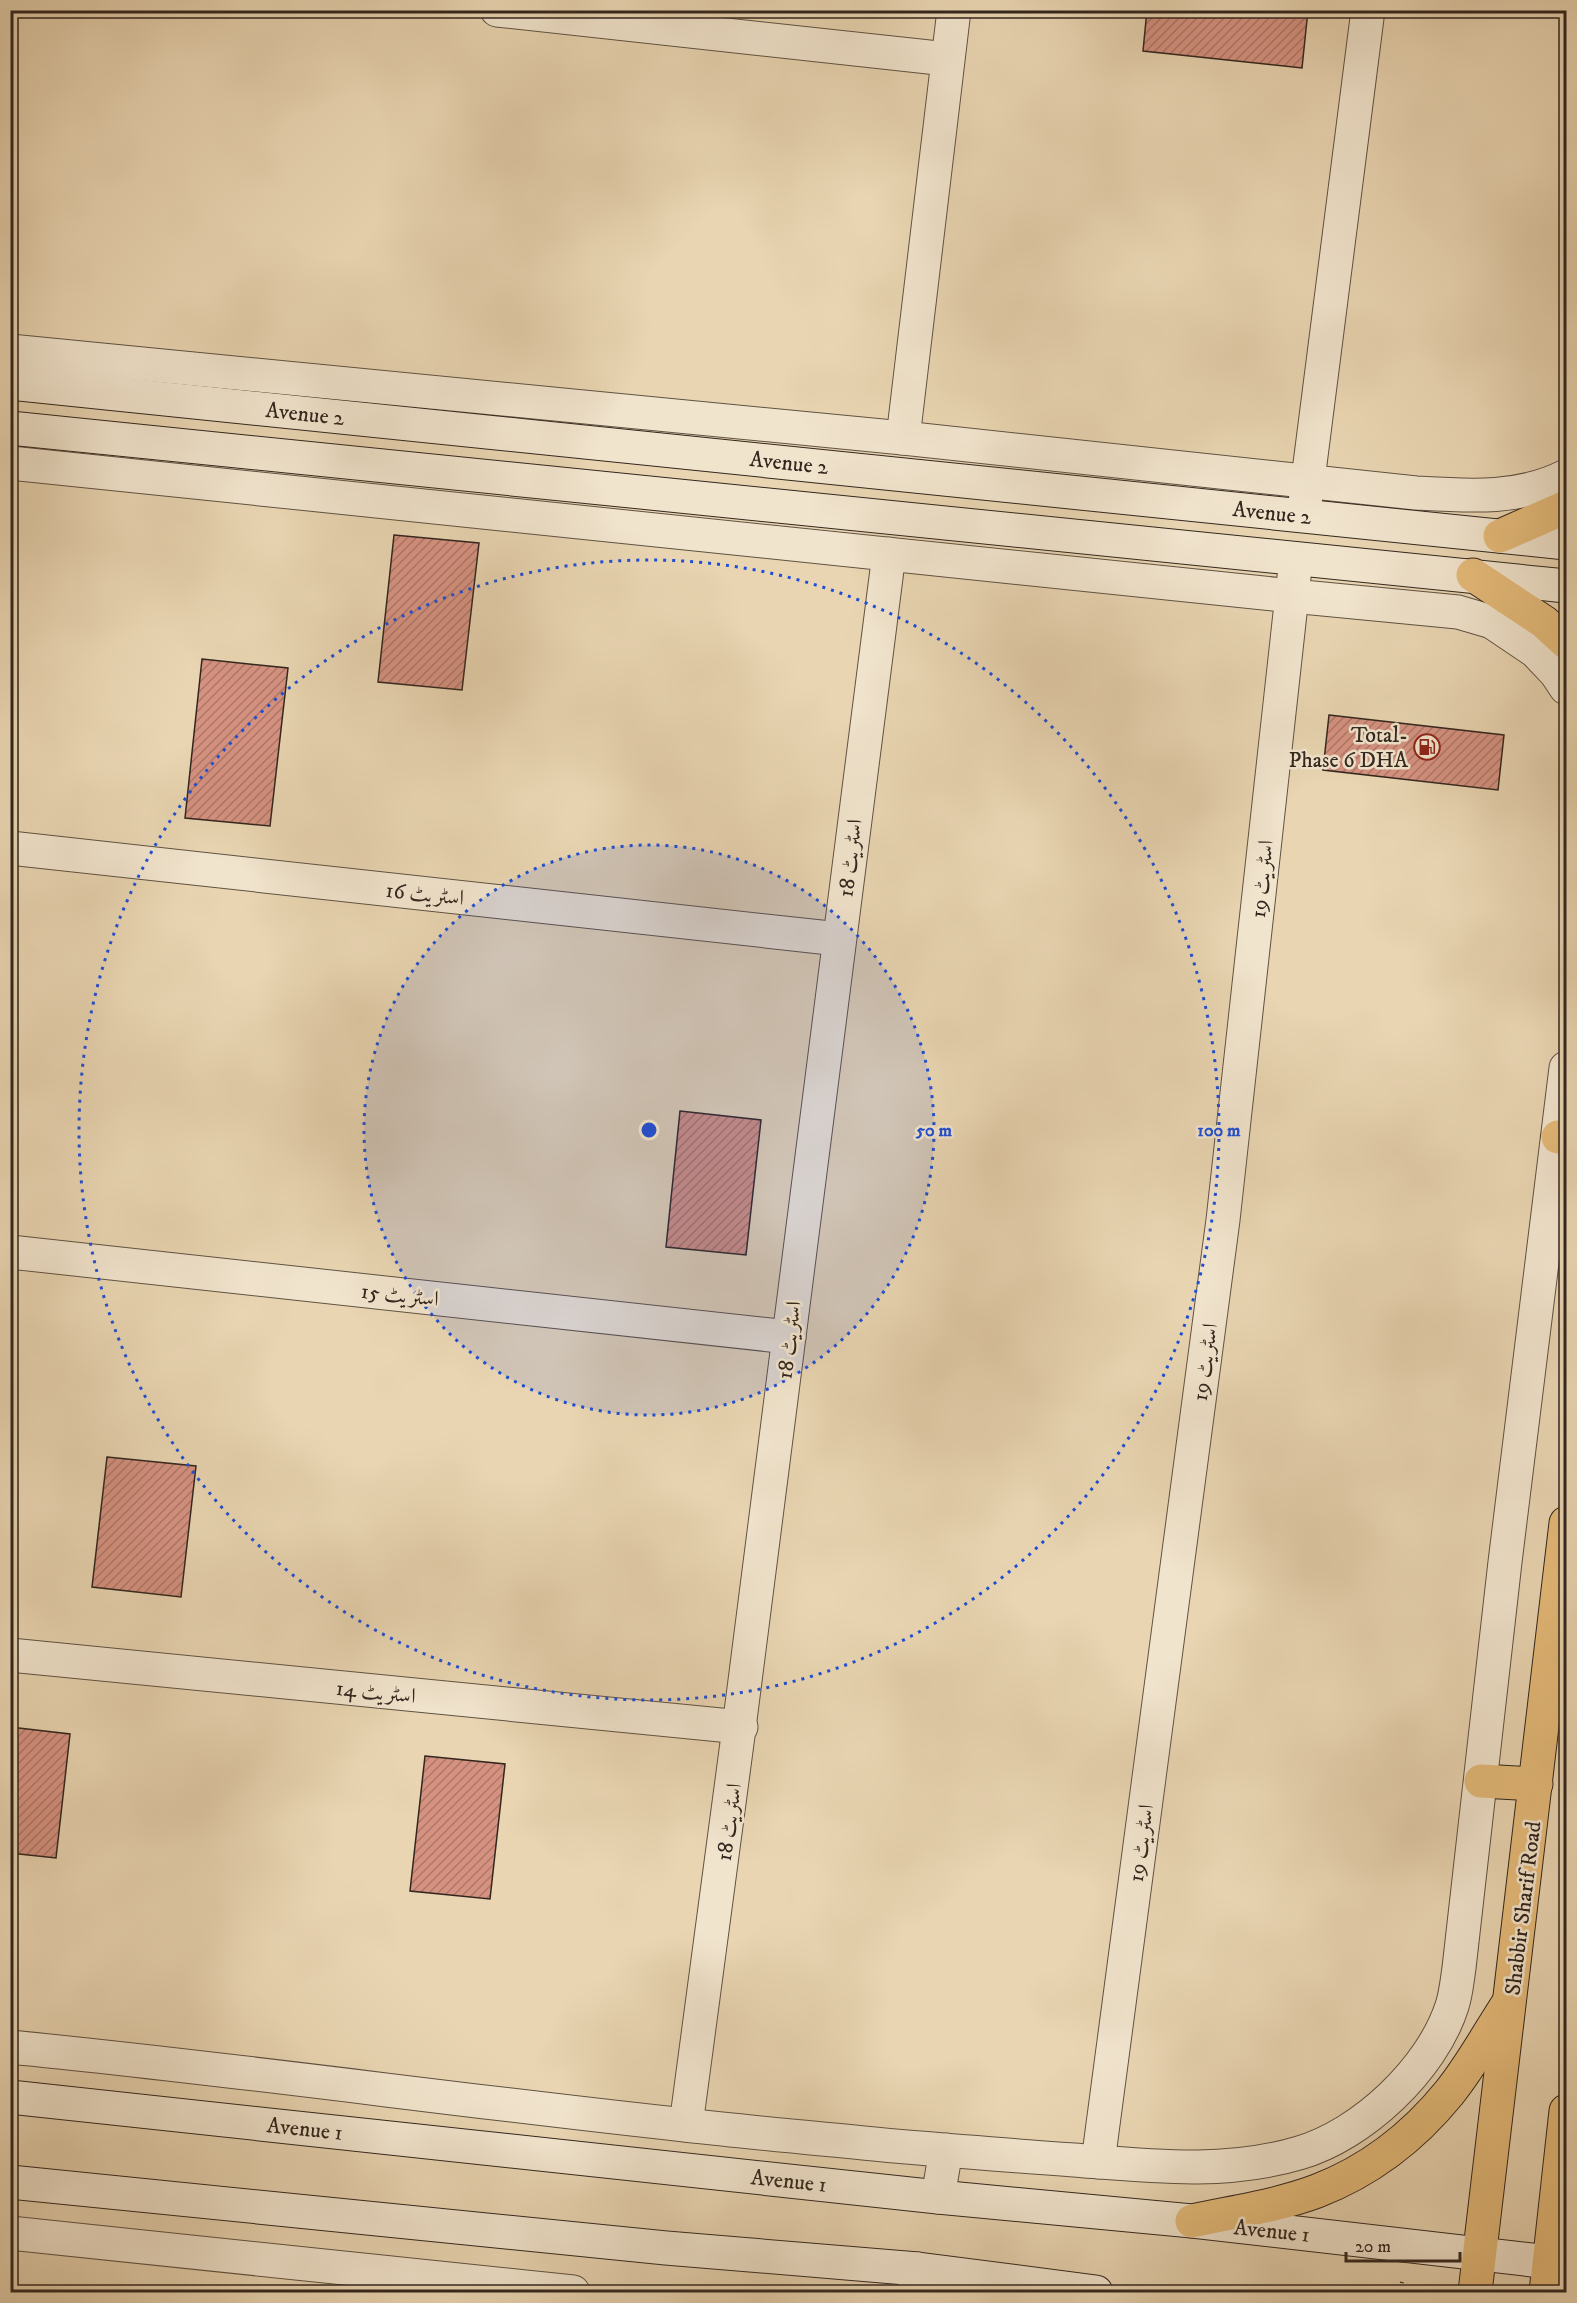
<svg xmlns="http://www.w3.org/2000/svg" width="1577" height="2303" font-family="'IM FELL DW Pica',Amiri,serif">
  <style>
    .building { fill: url(#building-hatch); stroke: #32261e; stroke-width: 1.5 }
    .lines { fill: none; stroke-linecap: round; stroke-linejoin: round }
    .street-casing { stroke: #605243; stroke-width: 35 }
    .secondary-casing { stroke: #32261e; stroke-width: 35 }
    .primary-casing { stroke: #32261e; stroke-width: 35 }
    .path { stroke: #32261e; stroke-width: 4; stroke-dasharray: 1.5 3; stroke-linecap: butt }
    .street { stroke: #f1e4cd; stroke-width: 33 }
    .secondary { stroke: #f1e4cd; stroke-width: 33 }
    .primary { stroke: #e4ba79; stroke-width: 33 }
    .ring { fill: none; stroke: #1d4ed8; stroke-width: 3; stroke-dasharray: 3 6 }
    .labels { text-anchor: middle; stroke-width: 5; stroke-linejoin: round; paint-order: stroke }
    .street-label { font-size: 22px; fill: #32261e; stroke: #f1e4cd }
    .poi-label { font-size: 22px; fill: #32261e; stroke: #f1e4cd; text-anchor: end }
    .centre { fill: #1d4ed8; stroke: #f1e4cd; stroke-width: 3 }
    .ring-label { font-size: 18px; text-anchor: middle; font-weight: bold; fill: #1d4ed8; stroke: #f1e4cd; stroke-width: 5; stroke-linejoin: round; paint-order: stroke }
  </style>
  <defs>
    <pattern id="building-hatch" width="6" height="6" patternUnits="userSpaceOnUse" patternTransform="scale(1.5)"><rect width="6" height="6" fill="#d69281"/><path d="M-1 1l2-2M0 6l6-6M5 7l2-2" fill="none" stroke="#ae7769"/></pattern>
  </defs>
  <rect width="100%" height="100%" fill="#e9d5b2"/>
  <filter id="stains"><feTurbulence type="fractalNoise" baseFrequency=".00333" numOctaves="4"/><feColorMatrix values="0 0 0 0 .2 0 0 0 0 .09 0 0 0 0 .02 0 0 0 .5 -.17"/></filter>
  <radialGradient id="worn" r=".72"><stop offset=".6" stop-color="#630" stop-opacity="0"/><stop offset="1" stop-color="#630" stop-opacity=".3"/></radialGradient>
  <g class="building">
    <path d="M1147,10h161l-6,58 -159,-17z"/>
    <path d="M394,535l85,8 -17,147 -84,-8z"/>
    <path d="M202,659l86,9 -18,158 -85,-8z"/>
    <path d="M1329,715l175,20 -6,55 -175,-20z"/>
    <path d="M680,1111l81,9 -15,135 -80,-8z"/>
    <path d="M107,1457l89,9 -15,131 -89,-10z"/>
    <path d="M10,1727l60,7 -14,124 -46,-5z"/>
    <path d="M425,1756l80,8 -15,135 -80,-8z"/>
  </g>
  <g class="lines">
    <g class="street-casing">
      <g id="street">
        <path d="M497,10l450,49"/>
        <path d="M10,351l893,87 513,55c52,3 103,7 150,-17"/>
        <path d="M903,438l51,-428"/>
        <path d="M10,463l1282,133 166,16 34,10 43,29 21,22 10,15"/>
        <path d="M1305,503l63,-493"/>
        <path d="M10,848l829,91"/>
        <path d="M10,1252l779,85"/>
        <path d="M10,1655l731,72"/>
        <path d="M10,2047c226,22 450,54 675,78 70,8 140,14 210,21 60,5 120,10 179,14 76,6 151,15 225,-7 63,-18 133,-84 153,-147 4,-12 5,-25 7,-38l46,-406 61,-494"/>
        <path d="M686,2125c72,-523 134,-1047 203,-1571"/>
        <path d="M1098,2162l125,-942 73,-661"/>
        <path d="M938,2197l8,-47"/>
        <path d="M10,2233l563,59"/>
        <path d="M914,2292l4,-23"/>
      </g>
    </g>
    <g class="secondary-casing">
      <g id="secondary">
        <path d="M10,383l1556,160"/>
        <path d="M10,428l1556,158"/>
        <path d="M10,2097l928,100 254,24 358,41"/>
        <path d="M10,2182l656,66 252,21 178,23"/>
      </g>
    </g>
    <g class="primary-casing">
      <g id="primary">
        <path d="M1500,536l66,-29"/>
        <path d="M1473,575l71,47 22,20"/>
        <path d="M1558,1137l8,1"/>
        <path d="M1481,1781l55,3"/>
        <path d="M1192,2221c41,-9 85,-15 125,-30 52,-20 97,-55 132,-98 22,-27 39,-59 58,-88"/>
        <path d="M1475,2292l91,-769"/>
        <path d="M1546,2292l20,-181"/>
      </g>
    </g>
    <path class="path" d="M1400,2292l2,-10"/>
    <use href="#street" class="street"/>
    <use href="#secondary" class="secondary"/>
    <use href="#primary" class="primary"/>
  </g>
  <circle cx="649" cy="1130" r="285" fill="#1d4ed8" fill-opacity=".12"/>
  <g class="ring">
    <circle cx="649" cy="1130" r="285"/>
    <circle cx="649" cy="1130" r="570"/>
  </g>
  <defs>
    <g id="fuel-ring" transform="scale(1.35)"><circle r="9.5" fill="#f1e4cd" stroke="#8f2418" stroke-width="1.5"/><path d="M-5.5-6h7V0h2V4h1.3V-2.5L3-4.5l.8-.8L6-3V5H2.5V1h-1V6h-7ZM-4.2-4.7v3.2H.2V-4.7Z" fill="#8f2418"/></g>
  </defs>
  <g fill-rule="evenodd">
    <use href="#fuel-ring" x="1427" y="747"/>
  </g>
  <g class="labels">
    <g class="street-label">
      <text transform="translate(305 413) rotate(6)" y="8">Avenue 2</text>
      <text transform="translate(789 462) rotate(6)" y="8">Avenue 2</text>
      <text transform="translate(1272 512) rotate(6)" y="8">Avenue 2</text>
      <text transform="translate(849 858) rotate(-83)" y="8">اسٹریٹ 18</text>
      <text transform="translate(1261 879) rotate(-84)" y="8">اسٹریٹ 19</text>
      <text transform="translate(425 893) rotate(6)" y="8">اسٹریٹ 16</text>
      <text transform="translate(400 1294) rotate(6)" y="8">اسٹریٹ 15</text>
      <text transform="translate(788 1340) rotate(-83)" y="8">اسٹریٹ 18</text>
      <text transform="translate(1204 1362) rotate(-82)" y="8">اسٹریٹ 19</text>
      <text transform="translate(376 1691) rotate(6)" y="8">اسٹریٹ 14</text>
      <text transform="translate(728 1822) rotate(-82)" y="8">اسٹریٹ 18</text>
      <text transform="translate(1140 1843) rotate(-82)" y="8">اسٹریٹ 19</text>
      <text transform="translate(1522 1908) rotate(-83)" y="8">Shabbir Sharif Road</text>
      <text transform="translate(305 2128) rotate(6)" y="8">Avenue 1</text>
      <text transform="translate(789 2180) rotate(6)" y="8">Avenue 1</text>
      <text transform="translate(1272 2230) rotate(6)" y="8">Avenue 1</text>
    </g>
    <g class="poi-label">
      <text x="1408" y="742">Total-<tspan x="1408" dy="25">Phase 6 DHA</tspan></text>
    </g>
  </g>
  <circle cx="649" cy="1130" r="9" class="centre"/>
  <g class="ring-label">
    <text x="934" y="1136">50 m</text>
    <text x="1219" y="1136">100 m</text>
  </g>
  <rect width="1577" height="2303" fill="none" stroke="#e9d5b2" stroke-width="36"/>
  <rect x="12" y="12" width="1553" height="2279" fill="none" stroke="#32261e" stroke-width="3"/>
  <rect x="18" y="18" width="1541" height="2267" fill="none" stroke="#32261e" stroke-width="1.5"/>
  <path d="M1346 2252v9h114v-9" fill="none" stroke="#32261e" stroke-width="3"/>
  <text x="1355" y="2252" font-size="18" fill="#32261e" stroke="#f1e4cd" stroke-width="4.5" paint-order="stroke">20 m</text>
  <rect width="100%" height="100%" filter="url(#stains)"/>
  <rect width="100%" height="100%" fill="url(#worn)"/>
</svg>
